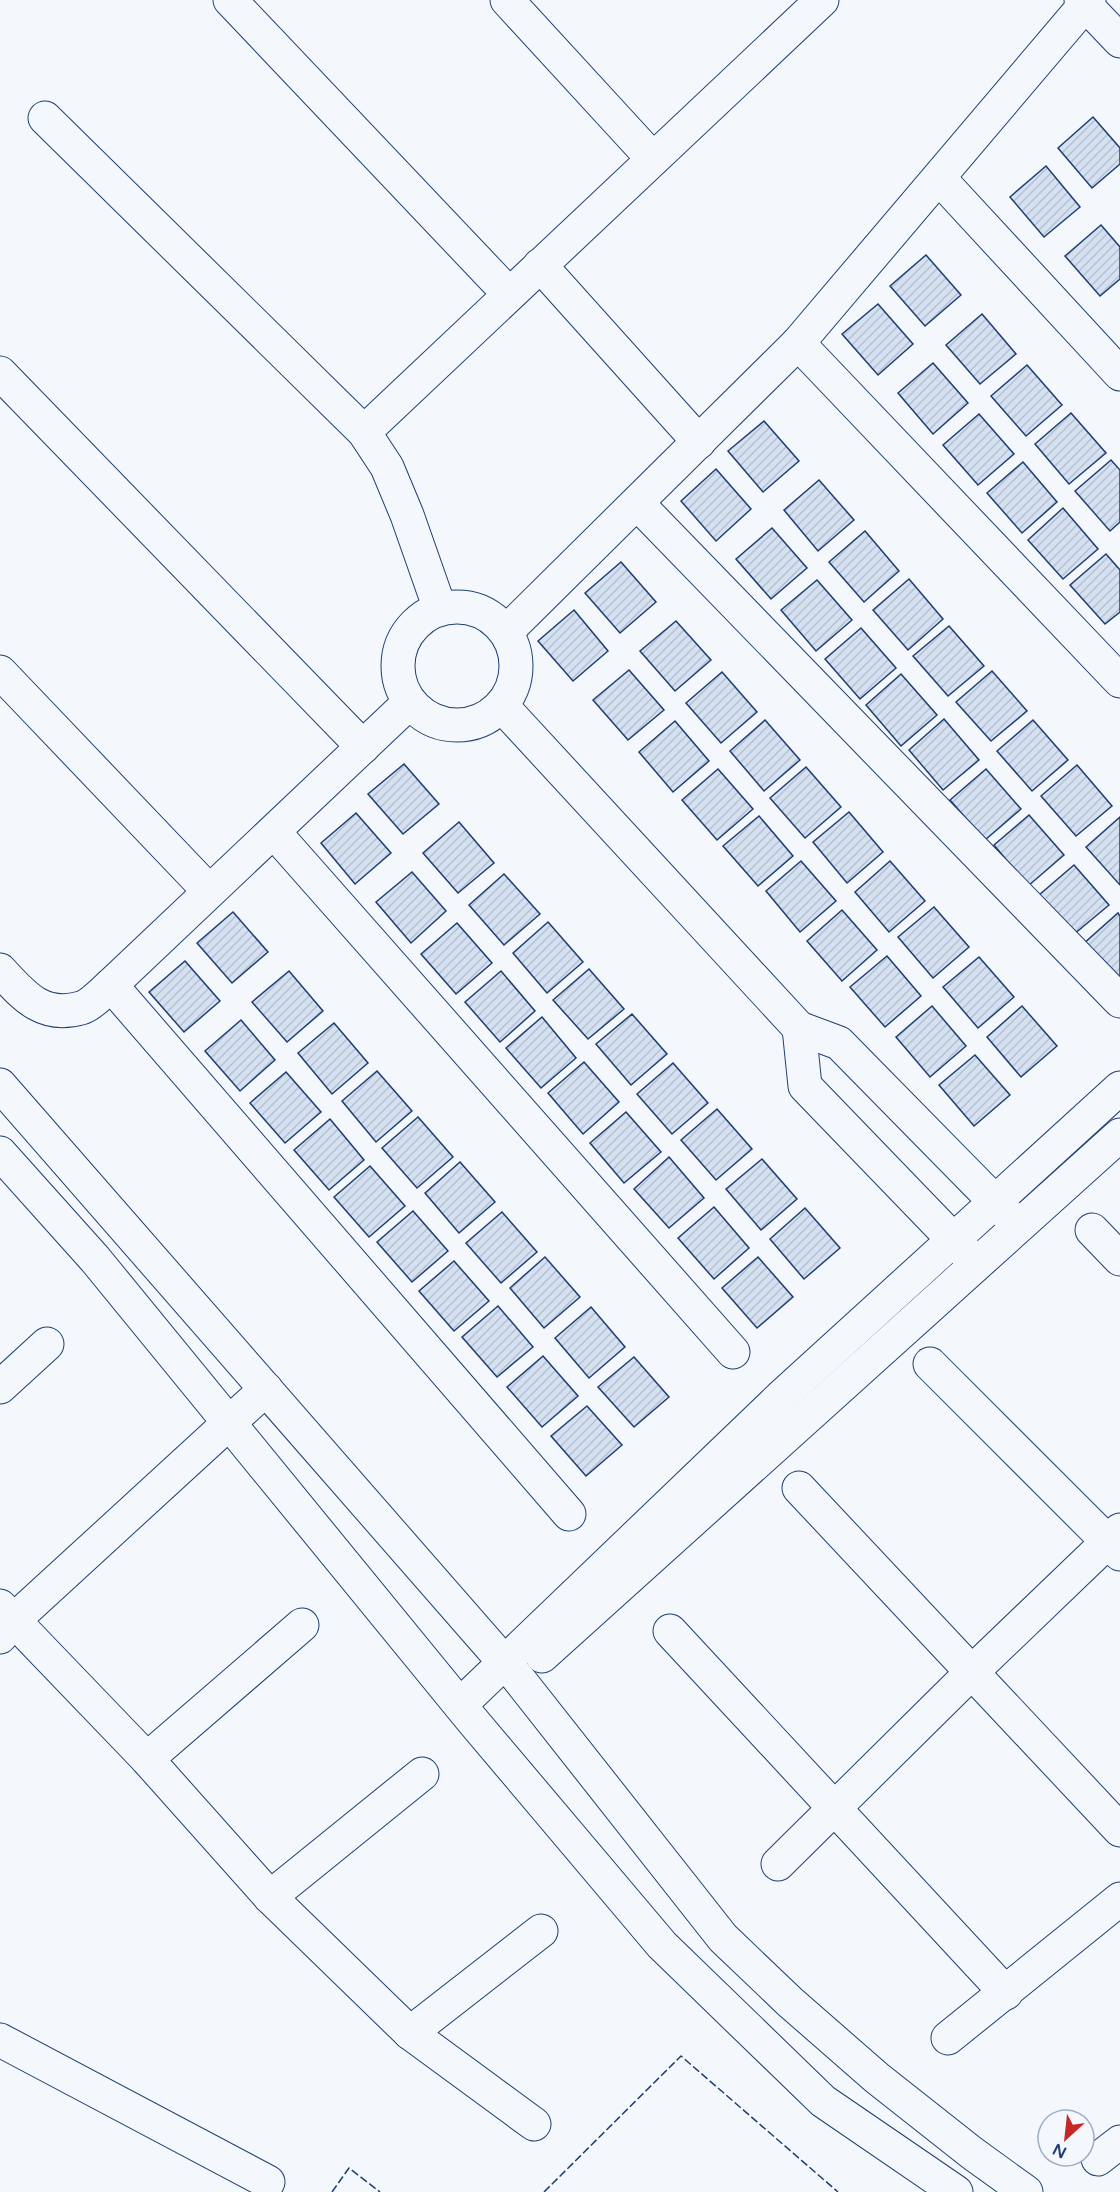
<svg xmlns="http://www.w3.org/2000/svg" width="1120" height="2192" font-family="'Varela Round',sans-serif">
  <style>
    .building { fill: url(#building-hatch); stroke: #1d3f73; stroke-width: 1.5 }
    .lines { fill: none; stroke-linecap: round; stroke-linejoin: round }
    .street-casing { stroke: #1d3f73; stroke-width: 35 }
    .street { stroke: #f4f7fb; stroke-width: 33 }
    .fence { stroke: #1d3f73; stroke-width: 1.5; stroke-dasharray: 8 3; stroke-linecap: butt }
  </style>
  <defs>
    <pattern id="building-hatch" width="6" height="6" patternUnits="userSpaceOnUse" patternTransform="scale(1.5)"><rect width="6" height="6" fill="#d5e0f0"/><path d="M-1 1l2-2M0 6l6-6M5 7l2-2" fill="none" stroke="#b6c1d1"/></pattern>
  </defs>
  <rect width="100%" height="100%" fill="#f4f7fb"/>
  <g class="building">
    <path d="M1093,117l27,31v16l-28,24 -34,-40z"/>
    <path d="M1046,166l34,41 -36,30 -34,-40z"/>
    <path d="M1101,225l19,22v32l-20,17 -35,-40z"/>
    <path d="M926,255l35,40 -36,31 -35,-40z"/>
    <path d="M878,304l35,40 -35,31 -36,-41z"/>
    <path d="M982,314l34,40 -36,30 -34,-39z"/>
    <path d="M933,363l35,40 -35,31 -35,-41z"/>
    <path d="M1027,365l35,40 -36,31 -35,-40z"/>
    <path d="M1071,413l35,40 -37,31 -34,-40z"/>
    <path d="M979,414l35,40 -36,31 -35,-40z"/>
    <path d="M764,421l35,40 -36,31 -35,-41z"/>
    <path d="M1111,460l9,10v52l-10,9 -35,-40z"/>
    <path d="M1023,462l34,40 -35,31 -35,-40z"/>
    <path d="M716,469l35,40 -35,32 -35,-40z"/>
    <path d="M819,480l35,40 -36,31 -34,-41z"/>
    <path d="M1063,508l35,41 -35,30 -35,-39z"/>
    <path d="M772,528l35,40 -36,31 -35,-40z"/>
    <path d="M865,531l34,40 -35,31 -35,-40z"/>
    <path d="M1106,554l14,16v42l-15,12 -35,-39z"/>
    <path d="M621,562l35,40 -36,31 -35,-40z"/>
    <path d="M909,579l34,40 -35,31 -35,-40z"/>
    <path d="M817,580l35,40 -36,31 -35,-41z"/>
    <path d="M574,610l34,41 -35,30 -35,-40z"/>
    <path d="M676,621l35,39 -36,31 -35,-40z"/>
    <path d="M949,626l35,40 -36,30 -35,-40z"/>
    <path d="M861,628l35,40 -36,31 -35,-40z"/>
    <path d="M629,670l35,40 -36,30 -35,-40z"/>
    <path d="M992,671l35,40 -36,30 -35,-39z"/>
    <path d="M722,672l35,40 -36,31 -35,-40z"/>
    <path d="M901,674l36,41 -36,31 -35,-41z"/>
    <path d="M944,719l35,41 -36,30 -34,-40z"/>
    <path d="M765,720l35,40 -36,31 -34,-40z"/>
    <path d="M1033,720l35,40 -36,31 -35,-40z"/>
    <path d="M675,721l34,40 -36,31 -34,-40z"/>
    <path d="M404,764l35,40 -36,30 -35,-40z"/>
    <path d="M1077,765l35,41 -36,30 -35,-40z"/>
    <path d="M806,767l35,40 -36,31 -35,-40z"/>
    <path d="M718,769l35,40 -36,31 -35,-40z"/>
    <path d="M986,769l35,40 -36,31 -35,-40z"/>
    <path d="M849,812l34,40 -36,31 -34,-41z"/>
    <path d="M356,813l35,40 -36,31 -34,-41z"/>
    <path d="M1029,815l35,40 -36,31 -34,-41z"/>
    <path d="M759,816l34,40 -35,30 -35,-40z"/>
    <path d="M1120,817v68l-34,-38z"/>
    <path d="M459,822l35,41 -36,30 -35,-40z"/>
    <path d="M801,861l35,40 -36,31 -34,-41z"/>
    <path d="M890,861l35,40 -36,31 -34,-40z"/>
    <path d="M1074,865l35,40 -36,30 -34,-40z"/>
    <path d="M412,872l34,39 -35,32 -35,-41z"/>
    <path d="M504,874l36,40 -36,31 -35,-40z"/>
    <path d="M934,907l35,40 -36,31 -35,-41z"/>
    <path d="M842,910l35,40 -35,31 -35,-40z"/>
    <path d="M233,912l35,40 -36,31 -35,-40z"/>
    <path d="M1118,913l2,3v65l-38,-36z"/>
    <path d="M548,922l35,40 -36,31 -34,-40z"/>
    <path d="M457,923l35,40 -36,31 -35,-40z"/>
    <path d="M887,956l34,40 -36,31 -35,-40z"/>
    <path d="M979,957l35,40 -36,31 -35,-41z"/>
    <path d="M185,961l35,40 -36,31 -35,-40z"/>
    <path d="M589,969l35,40 -36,30 -35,-39z"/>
    <path d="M289,971l34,40 -36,31 -35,-40z"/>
    <path d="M501,971l34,40 -35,31 -35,-40z"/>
    <path d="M932,1006l34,40 -36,31 -34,-40z"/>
    <path d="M1022,1006l35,40 -36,31 -34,-40z"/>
    <path d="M632,1014l35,40 -36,31 -35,-41z"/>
    <path d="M542,1017l34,41 -35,30 -35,-40z"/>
    <path d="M241,1020l34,40 -35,31 -35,-40z"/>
    <path d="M334,1023l34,40 -36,31 -34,-41z"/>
    <path d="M975,1055l35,40 -36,31 -35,-41z"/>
    <path d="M584,1062l35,40 -36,32 -35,-41z"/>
    <path d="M673,1063l35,40 -36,31 -35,-40z"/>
    <path d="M377,1071l35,40 -36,31 -34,-41z"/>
    <path d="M286,1072l35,40 -36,31 -35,-40z"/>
    <path d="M717,1109l35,40 -36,31 -35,-40z"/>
    <path d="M626,1112l35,40 -37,31 -34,-40z"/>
    <path d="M418,1117l35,40 -36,31 -35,-40z"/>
    <path d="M330,1119l34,41 -35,30 -35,-40z"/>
    <path d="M669,1157l35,41 -35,30 -35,-39z"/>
    <path d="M762,1159l35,40 -36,31 -35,-41z"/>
    <path d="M460,1162l35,40 -36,31 -34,-40z"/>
    <path d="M370,1166l35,40 -36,31 -35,-40z"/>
    <path d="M714,1207l35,41 -35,31 -36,-41z"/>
    <path d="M805,1208l35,40 -36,31 -34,-40z"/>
    <path d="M413,1211l35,40 -36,31 -35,-40z"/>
    <path d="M502,1212l35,40 -36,31 -35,-40z"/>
    <path d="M545,1257l35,40 -36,31 -34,-40z"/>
    <path d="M758,1257l35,40 -36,31 -35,-40z"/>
    <path d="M454,1261l35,40 -35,30 -35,-40z"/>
    <path d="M498,1306l35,41 -36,30 -35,-40z"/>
    <path d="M591,1307l34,40 -36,31 -34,-40z"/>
    <path d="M543,1356l35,40 -36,31 -35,-40z"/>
    <path d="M634,1357l35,40 -35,30 -36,-40z"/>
    <path d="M587,1406l35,39 -36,31 -35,-40z"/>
  </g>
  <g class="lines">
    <g class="street-casing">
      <g id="street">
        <path d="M230,0l279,294"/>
        <path d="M507,0l146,159"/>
        <path d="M1081,0l39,41"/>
        <path d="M45,118l319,314 23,35 20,48 33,94"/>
        <path d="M939,178l181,196"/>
        <path d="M540,265l159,177"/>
        <path d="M798,343l322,338"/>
        <path d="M0,373l363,374"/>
        <path d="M364,432l458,-432"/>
        <path d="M637,503l483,498"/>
        <circle cx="457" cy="666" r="59"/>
        <path d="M506,632l292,-289 291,-343"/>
        <path d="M0,672l209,219"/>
        <path d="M502,706l297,322 40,15 170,173"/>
        <path d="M274,832l459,520"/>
        <path d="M0,970c23,25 42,49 81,38 10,-3 22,-16 30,-23l299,-283"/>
        <path d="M111,985l458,529"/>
        <path d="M799,1028l6,58 165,171"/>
        <path d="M0,1085l518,593 205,260 67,64 87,76 95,75 54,39"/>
        <path d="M0,1153l95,106 377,461 190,225 161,156 133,91"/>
        <path d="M1092,1230l28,29"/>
        <path d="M930,1364l190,190"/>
        <path d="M0,1387l47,-43"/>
        <path d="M799,1488l321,342"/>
        <path d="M0,1606l147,153 123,138 140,136 124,91"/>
        <path d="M670,1631l336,362"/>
        <path d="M0,1637l13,-16 253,-232"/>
        <path d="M542,1656l578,-521"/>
        <path d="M460,1705l322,-309 338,-308"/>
        <path d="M147,1759l155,-134"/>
        <path d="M778,1864l194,-192 148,-142"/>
        <path d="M270,1897l152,-123"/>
        <path d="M410,2033l131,-102"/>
        <path d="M948,2038l172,-139"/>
        <path d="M0,2040l268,142"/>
        <path d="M1098,2159l22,-17"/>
      </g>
    </g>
    <use href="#street" class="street"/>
    <g class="fence">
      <path d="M332,2192l17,-24 31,24"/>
      <path d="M544,2192l137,-136 157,136"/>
    </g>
  </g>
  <g transform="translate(1066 2138) rotate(207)"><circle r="28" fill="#f4f7fb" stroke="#9eadc5" stroke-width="1.5"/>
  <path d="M0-4.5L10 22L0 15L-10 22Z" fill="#c62828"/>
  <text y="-9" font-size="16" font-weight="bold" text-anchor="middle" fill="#1d3f73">N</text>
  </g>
</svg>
